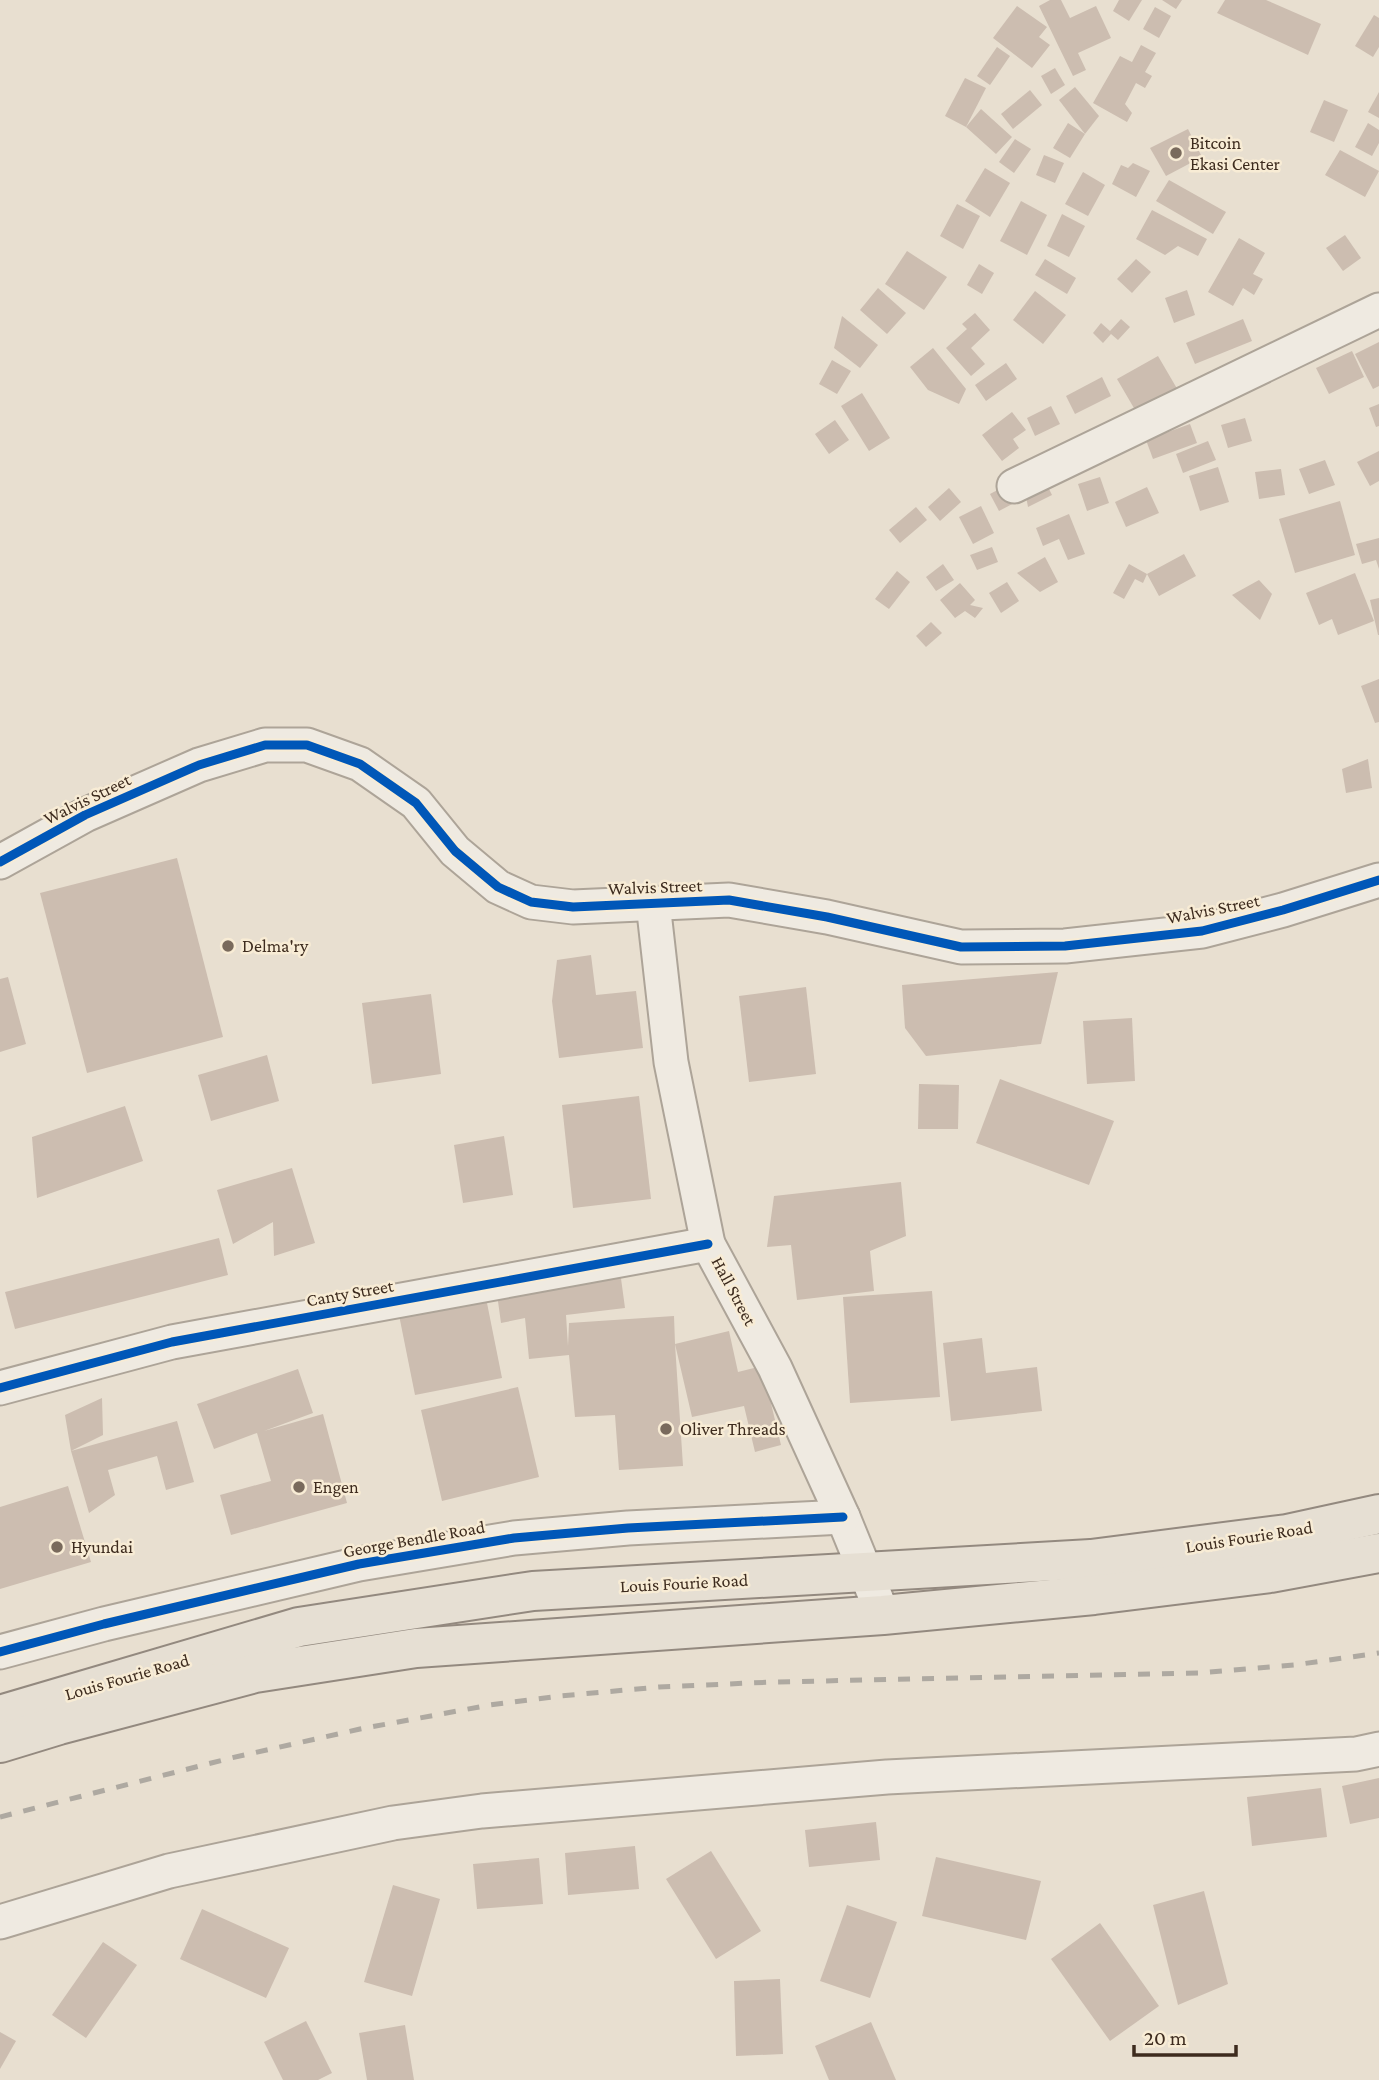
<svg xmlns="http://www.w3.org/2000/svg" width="1379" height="2080" font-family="'Crimson Pro',serif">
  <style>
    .building { fill: #ccbdb0 }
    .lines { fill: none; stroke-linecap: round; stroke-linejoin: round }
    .minor-casing { stroke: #ada498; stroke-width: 37 }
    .major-casing { stroke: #93897f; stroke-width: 42 }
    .minor { stroke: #efeae1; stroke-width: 33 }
    .major { stroke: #e6dfd3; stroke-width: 38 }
    .rail { stroke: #aea9a1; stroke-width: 5; stroke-dasharray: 12 12; stroke-linecap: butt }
    .cycleway-casing { stroke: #f8ecd5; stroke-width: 13 }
    .cycleway { stroke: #0057b8; stroke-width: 9 }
    .poi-dot { fill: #796a5c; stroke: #f8ecd5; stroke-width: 2.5 }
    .labels { text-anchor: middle; stroke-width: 5; stroke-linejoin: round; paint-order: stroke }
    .poi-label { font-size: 18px; fill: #3d2b1e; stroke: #f8ecd5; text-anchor: start }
    .street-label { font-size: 18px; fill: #3d2b1e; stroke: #f8ecd5 }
  </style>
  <rect width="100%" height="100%" fill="#e8dfd0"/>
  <g class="building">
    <path d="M1050,0h11l9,18 26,-12 15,32 -33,15 8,17 -13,6 -34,-70z"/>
    <path d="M1119,0h23l-13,21 -16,-10z"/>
    <path d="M1162,0h20l-6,9z"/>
    <path d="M1225,0h41l55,24 -13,31 -91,-42z"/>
    <path d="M1017,6l30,21 -8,10 11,8 -18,23 -39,-30z"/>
    <path d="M1155,7l16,9 -12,22 -16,-9z"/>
    <path d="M1374,15l5,3v29l-6,10 -18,-11z"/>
    <path d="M1141,45l15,8 -11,19 7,4 -7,12 -9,-5 -11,21 7,9 -5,9 -34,-19 27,-47 12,6z"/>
    <path d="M997,47l13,9 -20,29 -13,-9z"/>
    <path d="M1055,68l10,17 -14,9 -10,-18z"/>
    <path d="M965,78l21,10 -20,39 -21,-11z"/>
    <path d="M1075,87l24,29 -14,18 -26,-34z"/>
    <path d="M1030,90l12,15 -29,24 -12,-15z"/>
    <path d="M1379,92v26l-11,-6z"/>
    <path d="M1324,100l24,10 -14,32 -24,-10z"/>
    <path d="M981,109l31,28 -16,17 -30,-27z"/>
    <path d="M1068,123l17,11 -15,24 -17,-10z"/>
    <path d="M1368,123l11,7v13l-7,13 -17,-9z"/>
    <path d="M1188,129l14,28 -36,19 -16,-28z"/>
    <path d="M1015,139l16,10 -17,24 -15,-11z"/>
    <path d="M1340,150l39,21 -14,26 -40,-22z"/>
    <path d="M1044,155l20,8 -9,20 -19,-8z"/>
    <path d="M1133,163l17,8 -14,26 -24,-13 9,-19 7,3z"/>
    <path d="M985,168l25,15 -20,34 -25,-16z"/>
    <path d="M1083,172l22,13 -17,31 -23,-12z"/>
    <path d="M1169,180l57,32 -13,22 -57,-33z"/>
    <path d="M1021,201l26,14 -20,40 -27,-14z"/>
    <path d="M957,204l23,12 -17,33 -23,-13z"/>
    <path d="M1152,210l55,29 -9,17 -20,-10 -13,9 -29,-16z"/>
    <path d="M1062,214l23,12 -16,31 -22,-11z"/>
    <path d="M1345,235l16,23 -18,13 -17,-23z"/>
    <path d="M1239,238l26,15 -12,21 10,5 -9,16 -11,-7 -10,18 -25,-14z"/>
    <path d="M907,251l40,26 -23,33 -39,-26z"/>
    <path d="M1045,259l31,19 -9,16 -32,-19z"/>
    <path d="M1136,259l15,13 -19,21 -15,-14z"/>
    <path d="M979,264l15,9 -12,21 -15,-9z"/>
    <path d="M878,288l28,25 -19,21 -27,-24z"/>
    <path d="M1187,290l8,25 -21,8 -9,-25z"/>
    <path d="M1035,291l31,24 -23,29 -30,-24z"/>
    <path d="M975,313l15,17 -19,18 14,16 -14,12 -25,-28 21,-19 -5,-5z"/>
    <path d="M842,316l36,29 -18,23 -26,-20z"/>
    <path d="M1121,319l9,8 -12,13 -7,-6 -8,9 -10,-10 8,-10 9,8z"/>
    <path d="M1243,319l9,22 -57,23 -9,-21z"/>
    <path d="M1379,342v44l-6,3 -18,-35z"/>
    <path d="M933,348l33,41 -7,15 -31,-14 -18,-23z"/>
    <path d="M1352,351l12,26 -35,17 -13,-26z"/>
    <path d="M1158,356l21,36 -41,23 -21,-36z"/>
    <path d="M832,360l19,11 -14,23 -18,-10z"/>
    <path d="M1006,363l11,16 -31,22 -11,-16z"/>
    <path d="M1102,377l9,19 -36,18 -9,-18z"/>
    <path d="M862,393l28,45 -21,13 -28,-45z"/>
    <path d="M1379,404v22l-3,1 -7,-19z"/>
    <path d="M1051,406l9,18 -25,12 -8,-18z"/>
    <path d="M1012,412l14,18 -13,9 6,9 -17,13 -20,-26z"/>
    <path d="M1245,418l7,23 -24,7 -7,-23z"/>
    <path d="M835,420l14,20 -20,14 -14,-20z"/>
    <path d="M1190,424l7,19 -44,16 -7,-19z"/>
    <path d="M1208,441l8,19 -33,13 -7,-19z"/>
    <path d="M1379,451v30l-9,5 -13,-24z"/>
    <path d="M1325,460l10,25 -26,9 -10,-25z"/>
    <path d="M1218,467l11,35 -29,9 -11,-35z"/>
    <path d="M1281,469l4,26 -26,4 -4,-27z"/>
    <path d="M1043,477l9,18 -24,12 -4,-21z"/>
    <path d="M1100,477l9,26 -22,8 -9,-27z"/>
    <path d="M1007,485l9,17 -17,9 -9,-17z"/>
    <path d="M1147,487l12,26 -33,14 -11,-25z"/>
    <path d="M949,488l12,14 -21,19 -12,-14z"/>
    <path d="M1340,501l15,54 -60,18 -16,-54z"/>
    <path d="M981,506l13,27 -21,11 -14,-27z"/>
    <path d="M916,507l11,13 -27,23 -11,-13z"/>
    <path d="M1069,514l16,40 -17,6 -9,-21 -16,7 -7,-18z"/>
    <path d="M1379,538v31l-3,-9 -14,4 -6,-20z"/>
    <path d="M992,547l6,15 -21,8 -7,-15z"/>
    <path d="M1184,554l12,22 -37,20 -12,-22 -4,9 -8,-4 -11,20 -11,-6 16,-29 18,10z"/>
    <path d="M1045,557l13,25 -18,10 -23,-19z"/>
    <path d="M943,564l11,16 -18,11 -10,-14z"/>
    <path d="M897,571l13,11 -21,27 -14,-10z"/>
    <path d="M1355,573l19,48 -36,14 -6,-16 -13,6 -13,-32z"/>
    <path d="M1259,580l13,14 -12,26 -28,-25z"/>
    <path d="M1007,582l12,19 -18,12 -12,-20z"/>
    <path d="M960,583l15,17 -5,5 13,3 -8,10 -10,-7 -10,7 -15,-18z"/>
    <path d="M1379,598v37h-1l-8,-35z"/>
    <path d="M931,622l11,11 -16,14 -10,-11z"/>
    <path d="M1379,679v43l-4,1 -14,-37z"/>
    <path d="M1368,759l4,29 -26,5 -4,-24z"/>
    <path d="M177,858l46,179 -136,36 -47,-180z"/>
    <path d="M591,955l5,40 40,-4 7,57 -84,10 -7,-57 5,-41z"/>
    <path d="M1058,972l-17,72 -115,12 -21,-28 -3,-43z"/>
    <path d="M8,977l18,67 -26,8v-73z"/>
    <path d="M806,987l10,87 -67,8 -10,-86z"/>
    <path d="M431,994l10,80 -69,10 -10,-81z"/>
    <path d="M1132,1018l3,63 -48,3 -4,-63z"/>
    <path d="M267,1055l12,46 -68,20 -13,-46z"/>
    <path d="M1000,1079l114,42 -25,64 -113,-42z"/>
    <path d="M919,1084l40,1 -1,44h-40z"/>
    <path d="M639,1096l12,103 -78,9 -11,-103z"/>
    <path d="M125,1106l18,55 -106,37 -5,-61z"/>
    <path d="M504,1136l9,59 -50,8 -9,-58z"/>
    <path d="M292,1168l23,75 -41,13 -1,-34 -40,22 -16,-54z"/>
    <path d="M901,1182l5,54 -36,15 4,40 -77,9 -6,-55 -24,2 7,-51z"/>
    <path d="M219,1238l9,37 -213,54 -10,-37z"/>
    <path d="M620,1271l5,37 -59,7 2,31 1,-23 105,-7 1,28 54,-13 9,41 24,-6 19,79 -26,7 -11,-46 -52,11 -17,-73 8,122 -64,4 -4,-55 -40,2 -6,-62 -40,4 -4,-41 -24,5 -5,-36z"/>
    <path d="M484,1288l18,90 -87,17 -18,-90z"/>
    <path d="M932,1291l8,106 -90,6 -7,-106z"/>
    <path d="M982,1338l4,35 51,-6 5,44 -91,10 -8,-78z"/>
    <path d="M298,1369l15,44 -49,18 59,-17 24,89 -116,32 -11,-40 51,-14 -14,-48 -43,16 -17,-45z"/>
    <path d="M518,1387l21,90 -97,24 -21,-91z"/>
    <path d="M102,1398l1,37 -32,16 106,-30 17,61 -28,8 -9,-34 -49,14 7,25 -26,18 -18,-62 -6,-36z"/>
    <path d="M68,1486l23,76 -91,27v-82z"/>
    <path d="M1379,1778v40l-29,6 -8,-38z"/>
    <path d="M1321,1788l6,49 -75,9 -5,-49z"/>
    <path d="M876,1822l4,38 -71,7 -4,-37z"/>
    <path d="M635,1846l4,43 -71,6 -3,-42z"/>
    <path d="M711,1851l50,80 -45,28 -50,-80z"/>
    <path d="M936,1857l105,24 -15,59 -104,-24z"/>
    <path d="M539,1858l4,46 -66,5 -4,-45z"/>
    <path d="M393,1885l47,14 -28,97 -48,-14z"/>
    <path d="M1204,1891l24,93 -50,21 -25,-100z"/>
    <path d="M847,1905l50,17 -27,76 -50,-17z"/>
    <path d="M202,1909l87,39 -23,50 -86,-39z"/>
    <path d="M1100,1923l59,83 -49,35 -59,-82z"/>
    <path d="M103,1942l34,23 -51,73 -34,-23z"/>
    <path d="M780,1979l3,75 -47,2 -2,-75z"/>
    <path d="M306,2021l26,52 -14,7h-35l-19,-38z"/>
    <path d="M871,2022l25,58h-67l-14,-34z"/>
    <path d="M405,2025l9,55h-47l-8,-47z"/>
    <path d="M0,2032l16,9 -16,28z"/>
  </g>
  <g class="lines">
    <g class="minor-casing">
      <g id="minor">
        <path d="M1014,486l365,-176"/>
        <path d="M0,862l85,-47 114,-50 66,-20h42l53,19 56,39 39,48 43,36 33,15 42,5 156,-7 98,17 134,30 104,-1 137,-15 81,-21 96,-30"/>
        <path d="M653,903l18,159 37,182 67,124 68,149 40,98"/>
        <path d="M0,1388l172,-46 536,-98"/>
        <path d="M0,1652l104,-28 255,-60 155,-26 114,-10 215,-11"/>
        <path d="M0,1922l169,-51 224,-48 89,-12 405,-34 469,-23 23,-5"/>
      </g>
    </g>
    <g class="major-casing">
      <g id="major">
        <path d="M0,1715l299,-88 234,-36 558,-32 196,-25 92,-20"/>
        <path d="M0,1743l59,-18 196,-52 161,-25 467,-33 211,-20 176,-22 109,-20"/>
      </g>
    </g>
    <use href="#minor" class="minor"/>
    <use href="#major" class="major"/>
    <path class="rail" d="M0,1817l231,-59 129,-29 130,-24 70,-9 99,-9 114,-5 425,-9 96,-8 85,-12"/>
    <g class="cycleway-casing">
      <g id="cycleway">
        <path d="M0,862l85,-47 114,-50 66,-20h42l53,19 56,39 39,48 43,36 33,15 42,5 156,-7 98,17 134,30 104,-1 137,-15 81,-21 96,-30"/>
        <path d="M0,1388l172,-46 536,-98"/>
        <path d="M0,1652l104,-28 255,-60 155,-26 114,-10 215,-11"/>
      </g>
    </g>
    <use href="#cycleway" class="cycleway"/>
  </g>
  <g class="poi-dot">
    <circle cx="1176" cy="153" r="7"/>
    <circle cx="228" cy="946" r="7"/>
    <circle cx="666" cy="1429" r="7"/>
    <circle cx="299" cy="1487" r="7"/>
    <circle cx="57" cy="1547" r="7"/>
  </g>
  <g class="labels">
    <g class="poi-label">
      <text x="1190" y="149">Bitcoin<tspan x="1190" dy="21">Ekasi Center</tspan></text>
      <text x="242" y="952">Delma'ry</text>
      <text x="680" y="1435">Oliver Threads</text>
      <text x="313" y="1493">Engen</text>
      <text x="71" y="1553">Hyundai</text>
    </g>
    <g class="street-label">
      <text transform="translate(87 799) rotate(-26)" y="6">Walvis Street</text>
      <text transform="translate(655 887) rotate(-2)" y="6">Walvis Street</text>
      <text transform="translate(1213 909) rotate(-11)" y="6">Walvis Street</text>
      <text transform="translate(734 1291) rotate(62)" y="6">Hall Street</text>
      <text transform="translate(350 1293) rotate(-10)" y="6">Canty Street</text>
      <text transform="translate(1249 1537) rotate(-9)" y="6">Louis Fourie Road</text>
      <text transform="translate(414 1539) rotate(-10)" y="6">George Bendle Road</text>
      <text transform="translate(684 1583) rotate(-3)" y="6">Louis Fourie Road</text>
      <text transform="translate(127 1677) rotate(-16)" y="6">Louis Fourie Road</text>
    </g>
  </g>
  <path d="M1134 2045v10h102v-10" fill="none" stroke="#3d2b1e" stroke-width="3.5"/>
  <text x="1144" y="2045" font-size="21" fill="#3d2b1e" stroke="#f8ecd5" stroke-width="5" paint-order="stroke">20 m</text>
</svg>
